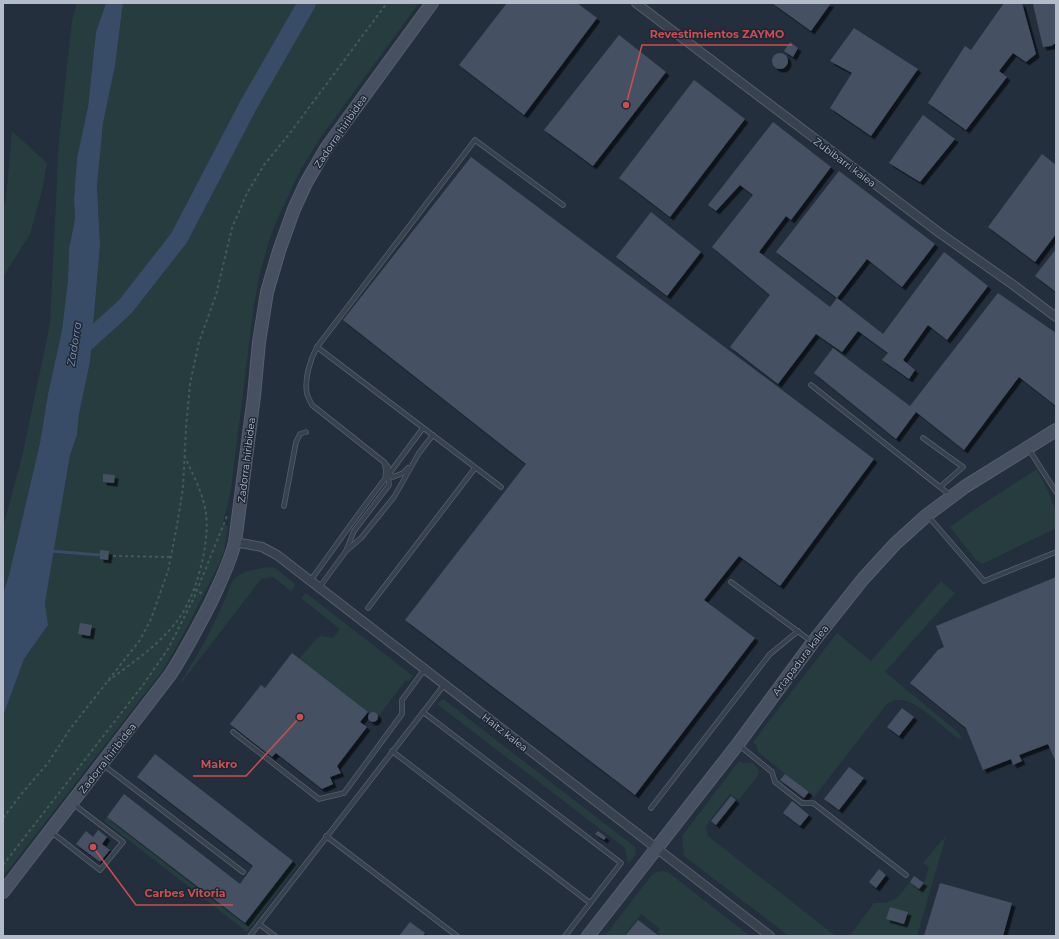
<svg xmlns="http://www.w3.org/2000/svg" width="1059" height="939" font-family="Montserrat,sans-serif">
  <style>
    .green { fill: #263c3f }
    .water { fill: #394c67 }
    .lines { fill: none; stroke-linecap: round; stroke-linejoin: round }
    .stream { stroke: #394c67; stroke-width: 3 }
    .river { stroke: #394c67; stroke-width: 18 }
    .building { fill: #455162; filter: url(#shadow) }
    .lane-casing { stroke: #565f6c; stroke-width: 5.5 }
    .street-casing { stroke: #565f6c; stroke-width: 10 }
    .secondary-casing { stroke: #565f6c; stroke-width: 14 }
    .path { stroke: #44595c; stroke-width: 2; stroke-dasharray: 3 3; stroke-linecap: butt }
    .lane { stroke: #38414e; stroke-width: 4 }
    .street { stroke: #38414e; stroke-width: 8 }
    .secondary { stroke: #465061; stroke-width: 12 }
    .labels { text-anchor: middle; stroke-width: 3; stroke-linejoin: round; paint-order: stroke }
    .street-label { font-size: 10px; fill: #b4bcc9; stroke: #1d2633 }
    .water-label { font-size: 11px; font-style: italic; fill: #7c92b1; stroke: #1d2633 }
    .leader { fill: none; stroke: #ce4d50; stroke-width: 1.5 }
    .callout-dot { fill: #ce4d50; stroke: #1d2633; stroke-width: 1.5 }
    .callout-label { font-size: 11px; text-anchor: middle; font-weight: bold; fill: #ce4d50; stroke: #1d2633; stroke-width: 3; stroke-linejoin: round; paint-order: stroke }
  </style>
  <defs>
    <filter id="shadow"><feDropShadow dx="3.5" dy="3.5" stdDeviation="0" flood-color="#0009"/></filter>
  </defs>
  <rect width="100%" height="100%" fill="#242f3e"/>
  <g class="green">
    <path d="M77,3h29l-10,29 -8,75 -11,51 -3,41 1,20 -6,30 -1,31 -6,50 -14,64 -8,49 -31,132 -6,19v-67l19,-70 28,-133 7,-145 1,-28 14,-131z"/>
    <path d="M123,3h296l-98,134 -20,32 -25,53 -8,22 -8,29 -6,32 -23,184 -4,19 -5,16 6,2 -4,26 -3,8 -35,69 -23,41 -160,207v-161l21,-57 24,-34 -3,-22 25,-148 7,-20 2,-21 11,-52 10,-117 -3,-59 6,-63 12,-57z"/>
    <path d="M12,131l35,32 -5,28 -12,43 -27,43v-69l3,-8z"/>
    <path d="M1037,469l12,24 7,19v16l-71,35h-4l-5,-3 -26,-33 28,-20z"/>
    <path d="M267,567l8,1 19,15 1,3 -4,5 -18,-14 -12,2 -79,103 -1,-1c21,-31 37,-64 51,-99 7,-11 23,-12 35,-15z"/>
    <path d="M941,581l14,12 -70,79 74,61 3,7 -6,-3c-12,-10 -40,-36 -54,-37 -7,-1 -12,2 -17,6l-71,91 -56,-45 -1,-6 -4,-4 84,-109 34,28z"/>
    <path d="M306,593l107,83 -5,6 -2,-2 -28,37 -3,-5h-2l-4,1 -70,-54 18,-21 4,-2 12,2 7,-9 -39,-31z"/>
    <path d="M443,699l192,148 1,7 -8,10 -3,-16 -188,-144z"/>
    <path d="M739,761l5,2 7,-1 7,6 1,6 -20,26 -9,-6 -22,29 -2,5 2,8 125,98 5,2h-49l-105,-80 -2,-20z"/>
    <path d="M107,817l137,106 49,-62 5,4 -51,67 -143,-111z"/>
    <path d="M946,836l-29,100h-70l4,-2 23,-31c23,0 23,-5 36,-21l10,7 4,-6 5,-16 -6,-4z"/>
    <path d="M663,871l6,2 81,63h-88l-5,-4 3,-3 -19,-15 -17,22h-19l46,-60 5,-4z"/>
  </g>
  <path class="water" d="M106,3h17l-8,63 -12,57 -6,63 3,59 -10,117 -11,52 -2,21 -7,20 -25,148 3,22 -24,34 -21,57v-122l6,-19 31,-132 8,-49 14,-64 6,-50 1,-31 6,-30 -1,-20 3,-41 11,-51 8,-75z"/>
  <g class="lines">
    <path class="stream" d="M50,551l50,4"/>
    <path class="river" d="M73,354l52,-47 54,-69 70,-134 58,-101"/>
  </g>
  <g class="building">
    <path d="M507,3h70l20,15 -73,97 -65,-50z"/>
    <path d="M772,3h59l-20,28z"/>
    <path d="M1004,3h18l14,51 -10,8 -13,-9 -14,18 8,6 -41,53 -38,-27 37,-57 6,4z"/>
    <path d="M1035,3h21v40l-5,3 -8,1 -10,-43z"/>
    <path d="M854,28l64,41 -47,67 -41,-28 22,-35 -22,-12z"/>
    <path d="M619,35l47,37 -73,94 -49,-36z"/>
    <path d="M790,42l8,6 -5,9 -9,-6z"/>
    <circle cx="780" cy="61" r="8"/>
    <path d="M694,80l51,39 -75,98 -51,-39z"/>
    <path d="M923,115l32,24 -35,43 -31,-19z"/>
    <path d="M773,122l58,45 -40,53 -5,-4 -27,36 71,55 7,-9 -61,-46 63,-81 96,73 -33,43 -35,-28 -30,39 46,36 61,-82 44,34 -41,54 -19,-15 -25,35 12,10 -6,9 -27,-19 6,-7 -30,-22 -16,21 -26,-18 -38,50 -48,-37 40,-52 -58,-48 41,-52 -13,-10 -24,26 -8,-6z"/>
    <path d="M1042,154l14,11v69l-21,28 -47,-35z"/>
    <path d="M471,157l403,302 -94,127 -41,-30 -35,44 51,38 -120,157 -230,-175 121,-156 -183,-144z"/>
    <path d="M651,212l50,40 -34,44 -51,-39z"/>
    <path d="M1056,249v43l-21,-16z"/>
    <path d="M998,293l58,40v73l-37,-29 -55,73 -48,-38 -20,27 -82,-66 19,-25 77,58z"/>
    <path d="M103,474l12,1 -1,8 -11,-1z"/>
    <path d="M100,550l9,1 -1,9 -8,-1z"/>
    <path d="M1056,577v185l-8,-18 -29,11 3,6 -9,4 -2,-6 -28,11 -17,-42 -56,-45 28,-33 6,-3 -8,-21z"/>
    <path d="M80,623l12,2 -2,11 -12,-2z"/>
    <path d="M292,653l76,59 -8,10 7,5 -30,39 4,7 -11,4 3,7 -11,5 -46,-36 -4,4 -42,-33 31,-39 4,3z"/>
    <path d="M902,708l12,9 -15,19 -12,-9z"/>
    <circle cx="373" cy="717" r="5"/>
    <path d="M155,754l138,107 -48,62 -138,-106 17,-23 116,90 13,-18 -116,-89z"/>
    <path d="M849,767l15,11 -25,32 -15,-11z"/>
    <path d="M785,774l24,18 -5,6 -24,-18z"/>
    <path d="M731,796l5,4 -20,25 -5,-4z"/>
    <path d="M792,801l17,14 -9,11 -17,-13z"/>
    <path d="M98,830l9,7 -5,7 8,6 -10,12 -24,-18 10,-13 7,6z"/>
    <path d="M598,831l8,6 -2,3 -9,-6z"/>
    <path d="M879,869l7,6 -10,13 -7,-6z"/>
    <path d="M914,876l10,7 -5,6 -9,-7z"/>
    <path d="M940,883l72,20 -9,33h-79z"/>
    <path d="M890,907l18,5 -4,12 -18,-5z"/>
    <path d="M638,920l21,16h-34z"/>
    <path d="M410,922l15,11 -2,3h-24z"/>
  </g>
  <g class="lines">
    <g class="lane-casing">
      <g id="lane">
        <path d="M317,347l184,140"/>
        <path d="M811,385l139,110"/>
        <path d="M923,438l40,29 -23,20"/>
        <path d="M1028,448l28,44"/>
        <path d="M384,462l-72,-57c-2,-4 -4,-8 -5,-11 -3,-15 3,-34 10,-47l158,-207 88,65"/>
        <path d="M387,472l6,5 10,-4 5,-5"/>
        <path d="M389,474l34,-46"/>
        <path d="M284,506l12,-64 4,-8 6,-2"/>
        <path d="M928,516l56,65 72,-29"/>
        <path d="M310,581c25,-34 49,-69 75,-102l1,-8 -2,-9 4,5 1,18 -35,46 -8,20"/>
        <path d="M731,582l80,59"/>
        <path d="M319,588l27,-37 15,-13 33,-41 25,-44 14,-18"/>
        <path d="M368,608l107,-140"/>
        <path d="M423,712l198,151 -56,73"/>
        <path d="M233,732l86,67 25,-6 58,-79v-14l22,-30"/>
        <path d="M740,746l32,26 3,10 27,21h11l93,72"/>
        <path d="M392,751l198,152"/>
        <path d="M102,764l141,108"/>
        <path d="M651,808l119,-154 28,-23"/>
        <path d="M50,831l50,39 23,-28 -51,-39"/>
        <path d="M326,836l131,100"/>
        <path d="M259,924l16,12"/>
        <path d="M250,936l194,-251"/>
      </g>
    </g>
    <g class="street-casing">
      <g id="street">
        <path d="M636,3l305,231 71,50 44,33"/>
        <path d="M235,542l27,5 15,8 493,381"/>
      </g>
    </g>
    <g class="secondary-casing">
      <g id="secondary">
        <path d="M3,892l167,-217c15,-23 28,-48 41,-73 9,-20 19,-39 24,-60l19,-146 5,-54 8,-50 12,-41 15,-42 12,-26 21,-36 105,-144"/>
        <path d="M588,936l150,-192 75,-102 50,-63 32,-35 32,-29 39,-29 90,-56"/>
      </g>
    </g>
    <g class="path">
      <path d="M113,556l57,1"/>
      <path d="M194,589l9,5"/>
      <path d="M108,681c24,-18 51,-36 69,-60 19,-24 33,-77 29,-107 -2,-19 -13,-39 -21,-57"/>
      <path d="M3,818l20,-26 25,-29 22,-34 70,-89 11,-21 17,-48 9,-46 6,-37 3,-60 4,-44 9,-42 17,-47 16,-67 15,-35 17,-28 26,-32 97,-130"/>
      <path d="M3,865l140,-180 25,-36 25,-49 34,-84"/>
    </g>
    <use href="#lane" class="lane"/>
    <use href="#street" class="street"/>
    <use href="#secondary" class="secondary"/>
  </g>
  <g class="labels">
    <g class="street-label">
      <text transform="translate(340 131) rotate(-56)" y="4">Zadorra hiribidea</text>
      <text transform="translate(845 162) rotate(37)" y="4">Zubibarri kalea</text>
      <text transform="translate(246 460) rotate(-83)" y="4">Zadorra hiribidea</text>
      <text transform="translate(800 660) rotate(-53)" y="4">Artapadura kalea</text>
      <text transform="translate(505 732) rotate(38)" y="4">Haitz kalea</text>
      <text transform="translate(107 758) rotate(-52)" y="4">Zadorra hiribidea</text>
    </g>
    <g class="water-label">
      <text transform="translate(74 344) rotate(-81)" y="4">Zadorra</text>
    </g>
  </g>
  <path class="leader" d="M626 105L642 45H792M300 717L246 776H193M93 847L136 905H233"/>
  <g class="callout-dot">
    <circle cx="626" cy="105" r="4"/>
    <circle cx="300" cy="717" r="4"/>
    <circle cx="93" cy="847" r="4"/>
  </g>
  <g class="callout-label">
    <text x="717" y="38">Revestimientos ZAYMO</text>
    <text x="219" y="768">Makro</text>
    <text x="185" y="897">Carbes Vitoria</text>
  </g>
  <rect width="1059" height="939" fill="none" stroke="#b4bcc9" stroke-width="8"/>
</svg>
